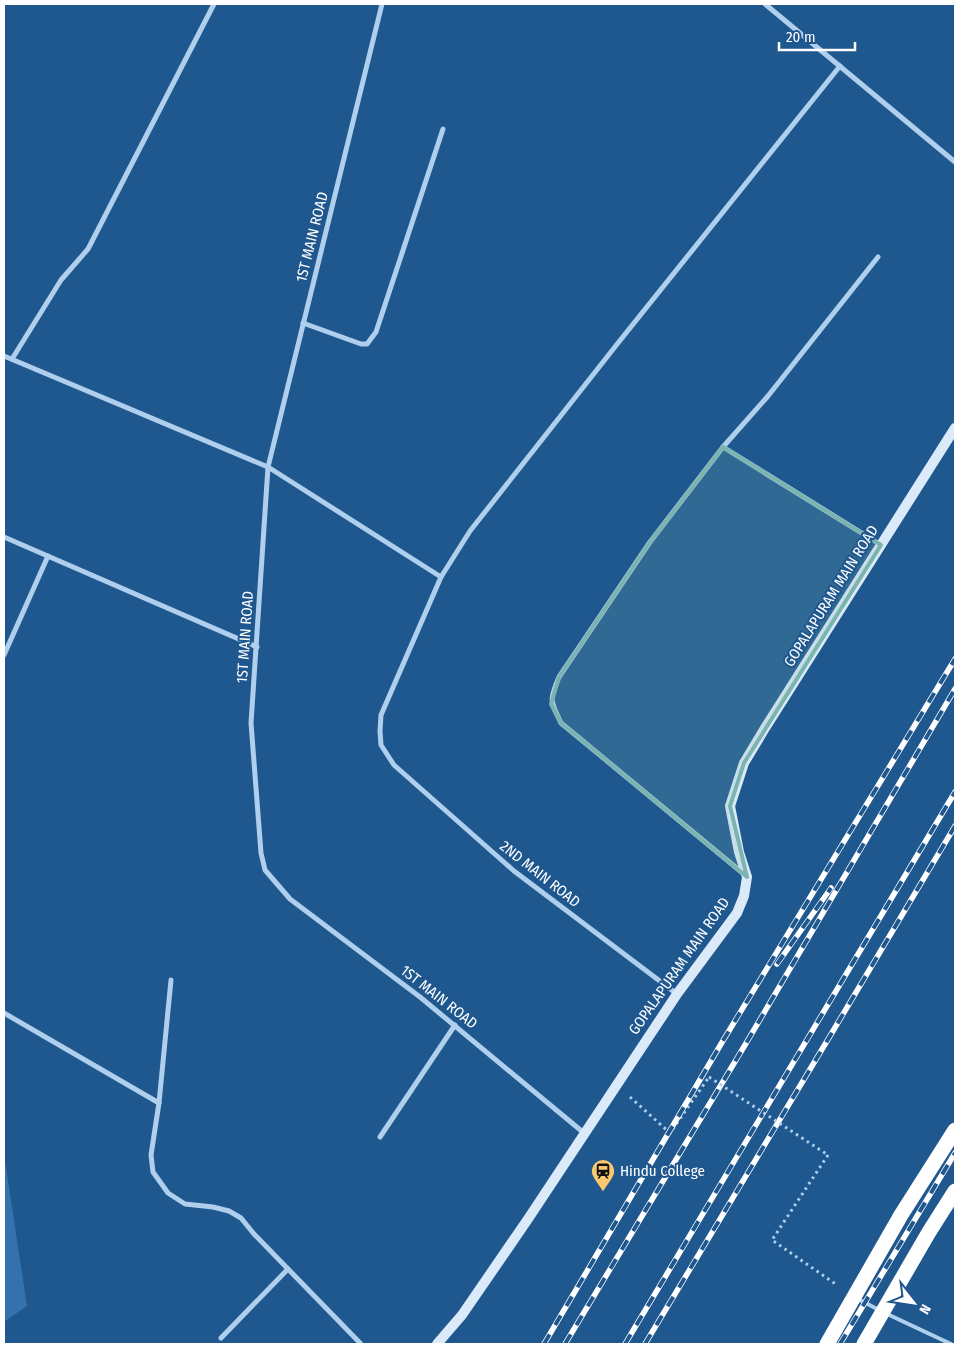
<svg xmlns="http://www.w3.org/2000/svg" width="959" height="1348" font-family="'Fira Sans Condensed',sans-serif">
  <style>
    .green { fill: #3372ac }
    .lines { fill: none; stroke-linecap: round; stroke-linejoin: round }
    .path { stroke: #afcfed; stroke-width: 3; stroke-dasharray: 2.5 4; stroke-linecap: butt }
    .lane { stroke: #afcfed; stroke-width: 4 }
    .street { stroke: #afcfed; stroke-width: 5 }
    .secondary { stroke: #dbeaf9; stroke-width: 10 }
    .highway { stroke: #fff; stroke-width: 15 }
    .rail-casing { stroke: #fff; stroke-width: 5.5 }
    .rail { stroke: #1f578f; stroke-width: 4; stroke-dasharray: 11; stroke-linecap: butt }
    .path-bridge { stroke: #afcfed; stroke-width: 3; stroke-dasharray: 2.5 4; stroke-linecap: butt }
    .marked { fill: #7bb4af; fill-opacity: 0.2; stroke: #7bb4af; stroke-width: 4; stroke-linejoin: round }
    .labels { text-anchor: middle; stroke-width: 4; stroke-linejoin: round; paint-order: stroke }
    .street-label { font-size: 15px; fill: #fff; stroke: #1f578f }
    .poi-label { font-size: 15px; fill: #fff; stroke: #1f578f; text-anchor: start }
  </style>
  <rect width="100%" height="100%" fill="#1f578f"/>
  <path class="green" d="M4,1154l23,152 -23,16z"/>
  <g class="lines">
    <g class="path">
      <path d="M630,1097l40,36 39,-56"/>
      <path d="M828,1155l-56,85 65,45"/>
    </g>
    <g class="lane">
      <path d="M856,1298l23,12"/>
      <path d="M885,1313l66,31"/>
    </g>
    <g class="street">
      <path d="M382,4l-114,463 -17,256 10,130 4,17 25,29 130,98 164,136"/>
      <path d="M765,4l190,158"/>
      <path d="M303,323l58,21h6l9,-12 67,-203"/>
      <path d="M4,356l264,111 173,110"/>
      <path d="M12,359l49,-79 27,-31 126,-245"/>
      <path d="M723,447l158,98"/>
      <path d="M4,537l253,110"/>
      <path d="M4,655l44,-99"/>
      <path d="M745,875l-184,-152c-11,-23 -12,-22 -2,-46l91,-135 73,-95 45,-51 110,-139"/>
      <path d="M171,980l-12,123 -8,52 2,17 15,21 17,11 28,3 16,4 12,7 13,16 107,110"/>
      <path d="M677,994l-163,-123 -120,-106 -13,-20 -1,-14 1,-16 60,-138 29,-46 148,-188 222,-277"/>
      <path d="M4,1013l155,90"/>
      <path d="M380,1137l75,-112"/>
      <path d="M221,1338l67,-69"/>
    </g>
    <path class="secondary" d="M437,1344l25,-29 66,-96 149,-225 60,-81 7,-17 3,-19 -8,-25 -9,-46 14,-43 21,-35 190,-300"/>
    <g class="highway">
      <path d="M827,1344l74,-129 54,-85"/>
      <path d="M864,1344l65,-112 26,-41"/>
    </g>
    <g class="rail-casing">
      <g id="rail">
        <path d="M777,964l54,-76"/>
        <path d="M544,1344l180,-305 231,-380"/>
        <path d="M565,1344l180,-299 210,-356"/>
        <path d="M625,1344l330,-552"/>
        <path d="M645,1344l188,-313 122,-205"/>
        <path d="M840,1344l115,-191"/>
      </g>
    </g>
    <use href="#rail" class="rail"/>
    <path class="path-bridge" d="M709,1077l119,78"/>
  </g>
  <path class="marked" d="M723,447l158,98 -137,218 -14,43 17,71 -186,-154 -10,-19 8,-27 91,-135z"/>
  <defs>
    <g id="station-pin" transform="scale(1.25)"><path d="M0 17L-7.5 6A9.5 9.5 0 1 1 7.5 6Z" fill="#fac96f" stroke="#1f578f"/><path d="M-3-6H3Q5-6 5-4V2Q5 4 3 4L4.5 6H3L1.5 4h-3L-3 6H-4.5L-3 4Q-5 4-5 2V-4Q-5-6-3-6ZM-3.5-4v3h7v-3ZM-3.5 1v1.5H-2V1ZM2 1v1.5H3.5V1Z" fill="#111"/></g>
  </defs>
  <g fill-rule="evenodd">
    <use href="#station-pin" x="603" y="1171"/>
  </g>
  <g class="labels">
    <g class="street-label">
      <text transform="translate(312 237) rotate(-76)" y="5">1ST MAIN ROAD</text>
      <text transform="translate(831 596) rotate(-58)" y="5">GOPALAPURAM MAIN ROAD</text>
      <text transform="translate(245 637) rotate(-86)" y="5">1ST MAIN ROAD</text>
      <text transform="translate(540 874) rotate(38)" y="5">2ND MAIN ROAD</text>
      <text transform="translate(679 966) rotate(-55)" y="5">GOPALAPURAM MAIN ROAD</text>
      <text transform="translate(439 997) rotate(38)" y="5">1ST MAIN ROAD</text>
    </g>
    <g class="poi-label">
      <text x="620" y="1176">Hindu College</text>
    </g>
  </g>
  <rect width="959" height="1348" fill="none" stroke="#ffffff" stroke-width="10"/>
  <g transform="translate(914 1303) rotate(120)" stroke="#1f578f" stroke-width="4" paint-order="stroke">
  <path d="M0-4L9 19L0 12L-9 19Z" fill="#ffffff"/>
  <text y="-8" font-size="14" font-weight="bold" text-anchor="middle" fill="#ffffff">N</text>
  </g>
  <path d="M779 42v8h76v-8" fill="none" stroke="#ffffff" stroke-width="2.5"/>
  <text x="786" y="42" font-size="15" fill="#ffffff" stroke="#1f578f" stroke-width="4" paint-order="stroke">20 m</text>
</svg>
